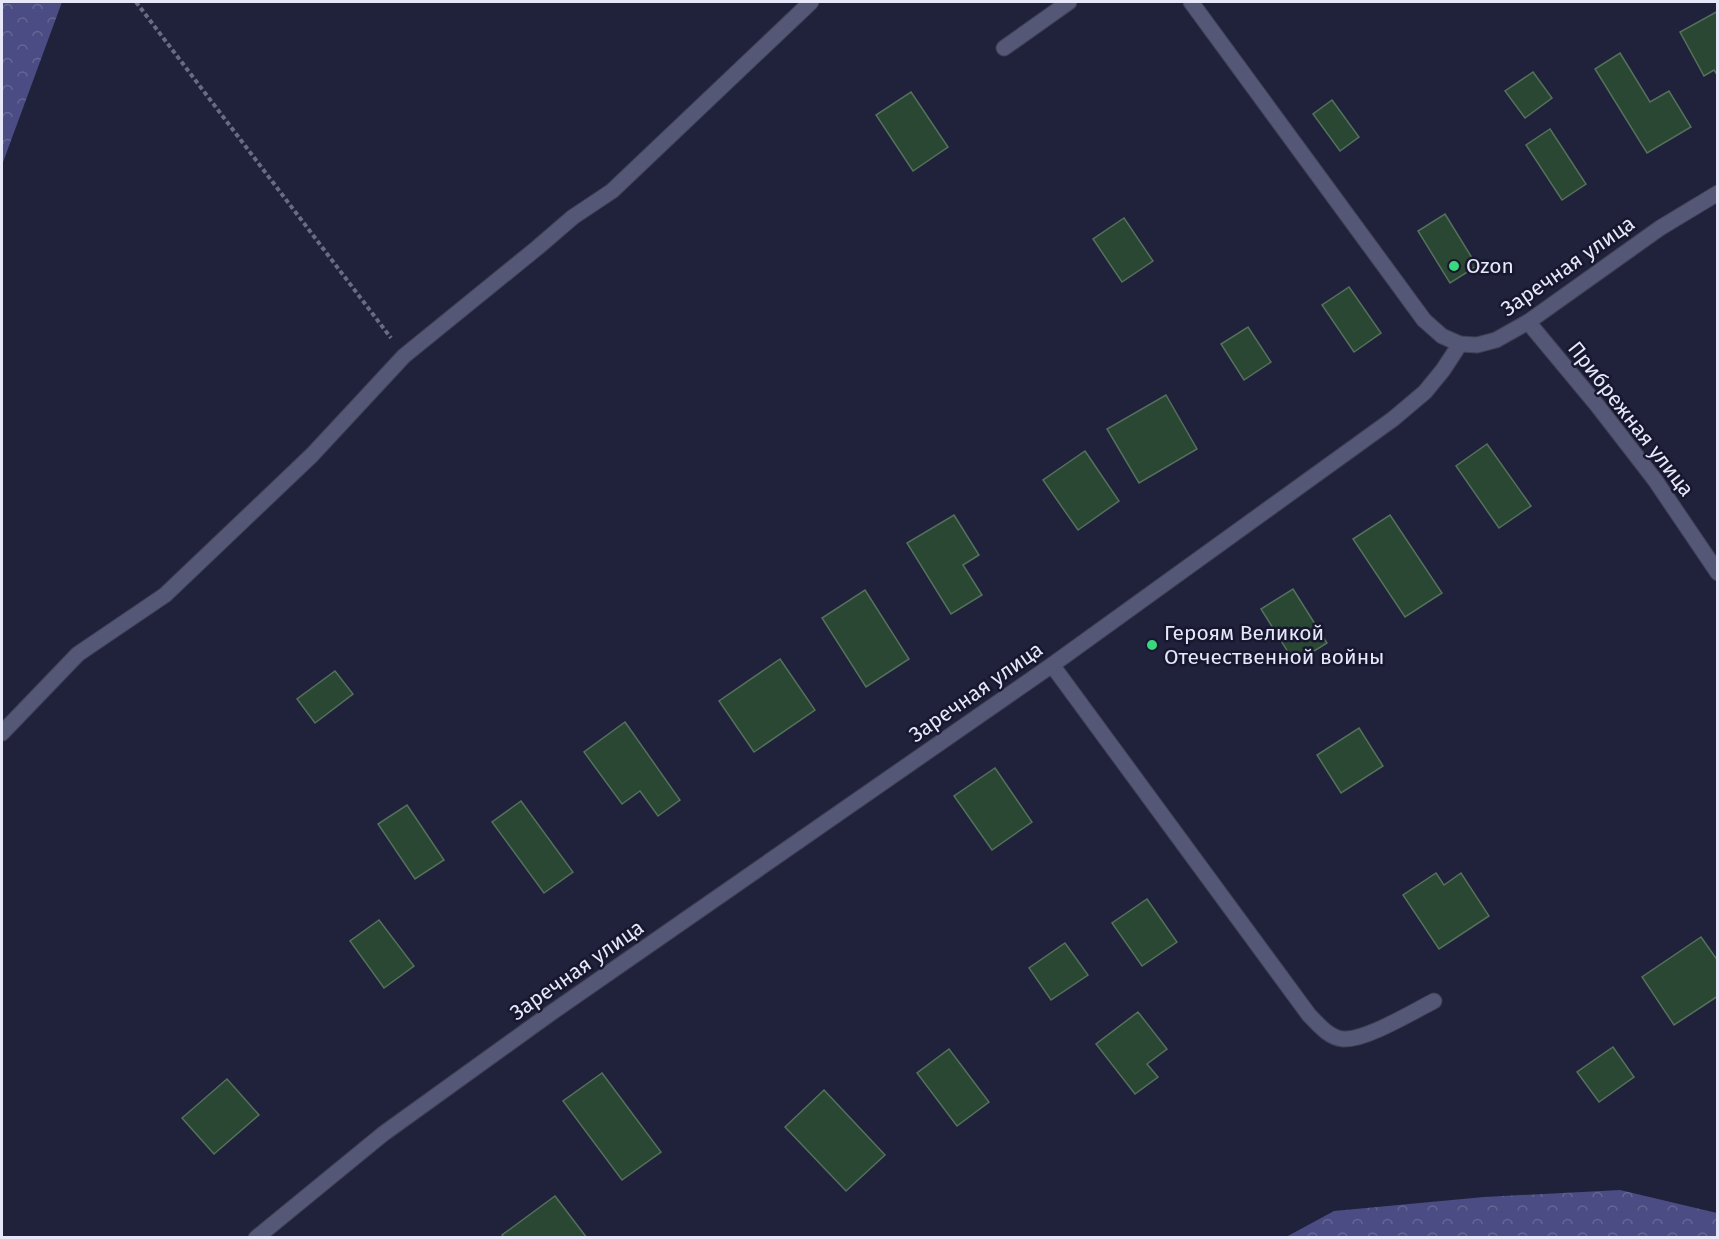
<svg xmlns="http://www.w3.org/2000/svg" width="1719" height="1239" font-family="'Fira Sans',sans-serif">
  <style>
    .forest { fill: url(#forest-crowns) }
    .building { fill: #2a4733; stroke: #53715b; stroke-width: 1.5 }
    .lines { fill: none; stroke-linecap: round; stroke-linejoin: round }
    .service-casing { stroke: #3f3f55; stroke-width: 17 }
    .minor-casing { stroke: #3f3f55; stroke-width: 17 }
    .tertiary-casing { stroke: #3f3f55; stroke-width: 17 }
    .path { stroke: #696b82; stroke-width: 4; stroke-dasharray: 4.5 3; stroke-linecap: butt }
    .service { stroke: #545775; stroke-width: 15 }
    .minor { stroke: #545775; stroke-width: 15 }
    .tertiary { stroke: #545775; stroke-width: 15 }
    .poi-dot { fill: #3bd77e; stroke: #171730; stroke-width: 2 }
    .labels { text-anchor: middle; stroke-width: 5; stroke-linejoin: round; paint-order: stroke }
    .poi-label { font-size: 21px; fill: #e6e8fa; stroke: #171730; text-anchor: start }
    .street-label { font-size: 21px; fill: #e6e8fa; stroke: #171730 }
  </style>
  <defs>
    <pattern id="forest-crowns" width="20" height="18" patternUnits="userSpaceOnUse" patternTransform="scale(1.5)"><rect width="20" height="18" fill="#4a4c83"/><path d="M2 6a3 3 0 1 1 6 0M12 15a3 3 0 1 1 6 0" fill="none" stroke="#646695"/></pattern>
  </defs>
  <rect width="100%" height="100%" fill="#20213b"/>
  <g class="forest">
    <path d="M2,2h60l-60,163z"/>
    <path d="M1620,1190l97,23v24h-431l48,-26 150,-14z"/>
  </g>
  <g class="building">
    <path d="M1718,11v65l-4,-6 -10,6 -24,-44z"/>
    <path d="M1620,53l30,49 19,-11 22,36 -44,26 -52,-84z"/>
    <path d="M1533,72l19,26 -27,20 -20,-27z"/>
    <path d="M911,92l37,55 -35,24 -37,-56z"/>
    <path d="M1332,100l27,37 -19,14 -27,-37z"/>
    <path d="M1550,129l36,55 -24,16 -36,-55z"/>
    <path d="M1445,214l32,52 -27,17 -32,-52z"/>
    <path d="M1124,218l29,43 -31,21 -29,-43z"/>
    <path d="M1349,287l32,46 -27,19 -32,-47z"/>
    <path d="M1248,327l23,35 -27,18 -23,-36z"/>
    <path d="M1166,395l31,54 -58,34 -32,-54z"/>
    <path d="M1487,444l44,62 -32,22 -43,-62z"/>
    <path d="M1085,451l34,50 -41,29 -35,-50z"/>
    <path d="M954,515l25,40 -16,10 19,30 -31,19 -44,-71z"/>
    <path d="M1390,515l52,78 -37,24 -52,-78z"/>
    <path d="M1293,589l34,54 -32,20 -34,-54z"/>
    <path d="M865,590l44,69 -43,28 -44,-69z"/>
    <path d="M780,659l35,51 -61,42 -35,-51z"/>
    <path d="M335,671l18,23 -38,29 -18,-24z"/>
    <path d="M625,722l55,78 -22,16 -18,-25 -18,13 -38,-52z"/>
    <path d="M1359,728l24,38 -42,27 -24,-38z"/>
    <path d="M995,768l37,54 -40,28 -38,-54z"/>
    <path d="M521,801l52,71 -29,21 -52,-71z"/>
    <path d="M407,805l37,55 -29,19 -37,-55z"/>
    <path d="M1436,873l8,12 17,-12 28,43 -50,33 -36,-54z"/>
    <path d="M1147,899l30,43 -35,24 -30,-43z"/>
    <path d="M379,920l35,46 -30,22 -34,-47z"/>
    <path d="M1701,937l17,24v35l-44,29 -32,-48z"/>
    <path d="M1065,943l23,32 -37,25 -22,-32z"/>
    <path d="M1138,1012l29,37 -20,15 11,13 -23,17 -39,-50z"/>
    <path d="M1613,1047l21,30 -35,25 -22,-30z"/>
    <path d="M949,1049l40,53 -32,24 -40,-53z"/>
    <path d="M602,1073l59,79 -39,28 -59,-79z"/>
    <path d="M227,1079l32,36 -45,39 -32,-36z"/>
    <path d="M824,1090l61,65 -39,36 -61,-64z"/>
    <path d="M555,1196l32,42h-83l-2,-3z"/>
  </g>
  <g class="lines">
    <g class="service-casing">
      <g id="service">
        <path d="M1004,48l65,-46"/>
        <path d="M2,733l76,-79 87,-59 147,-140 92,-99 133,-108 36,-31 39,-26 199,-189"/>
      </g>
    </g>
    <g class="minor-casing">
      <g id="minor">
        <path d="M1528,322l69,83 58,75 63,93"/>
        <path d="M1052,665l257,350c9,9 20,23 34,24 22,2 71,-28 91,-38"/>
        <path d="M256,1238l127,-104 168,-121 501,-348 341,-246 32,-27 18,-22 17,-26"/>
      </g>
    </g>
    <g class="tertiary-casing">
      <path id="tertiary" d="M1191,2l233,318 18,16 18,8 17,1 19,-5 32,-18 132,-94 58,-35"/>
    </g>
    <path class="path" d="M136,2l255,336"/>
    <use href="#service" class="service"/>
    <use href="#minor" class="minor"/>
    <use href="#tertiary" class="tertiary"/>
  </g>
  <g class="poi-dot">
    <circle cx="1454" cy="266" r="6"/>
    <circle cx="1152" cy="645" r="6"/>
  </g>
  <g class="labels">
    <g class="poi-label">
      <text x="1466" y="273">Ozon</text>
      <text x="1164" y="640">Героям Великой<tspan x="1164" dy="24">Отечественной войны</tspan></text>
    </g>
    <g class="street-label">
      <text transform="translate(1568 266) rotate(-35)" y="7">Заречная улица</text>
      <text transform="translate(1631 419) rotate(52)" y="7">Прибрежная улица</text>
      <text transform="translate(976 692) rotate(-35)" y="7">Заречная улица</text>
      <text transform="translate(577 970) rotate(-35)" y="7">Заречная улица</text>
    </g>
  </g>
  <rect width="1719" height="1239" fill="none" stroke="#e6e8fa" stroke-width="6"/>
</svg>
